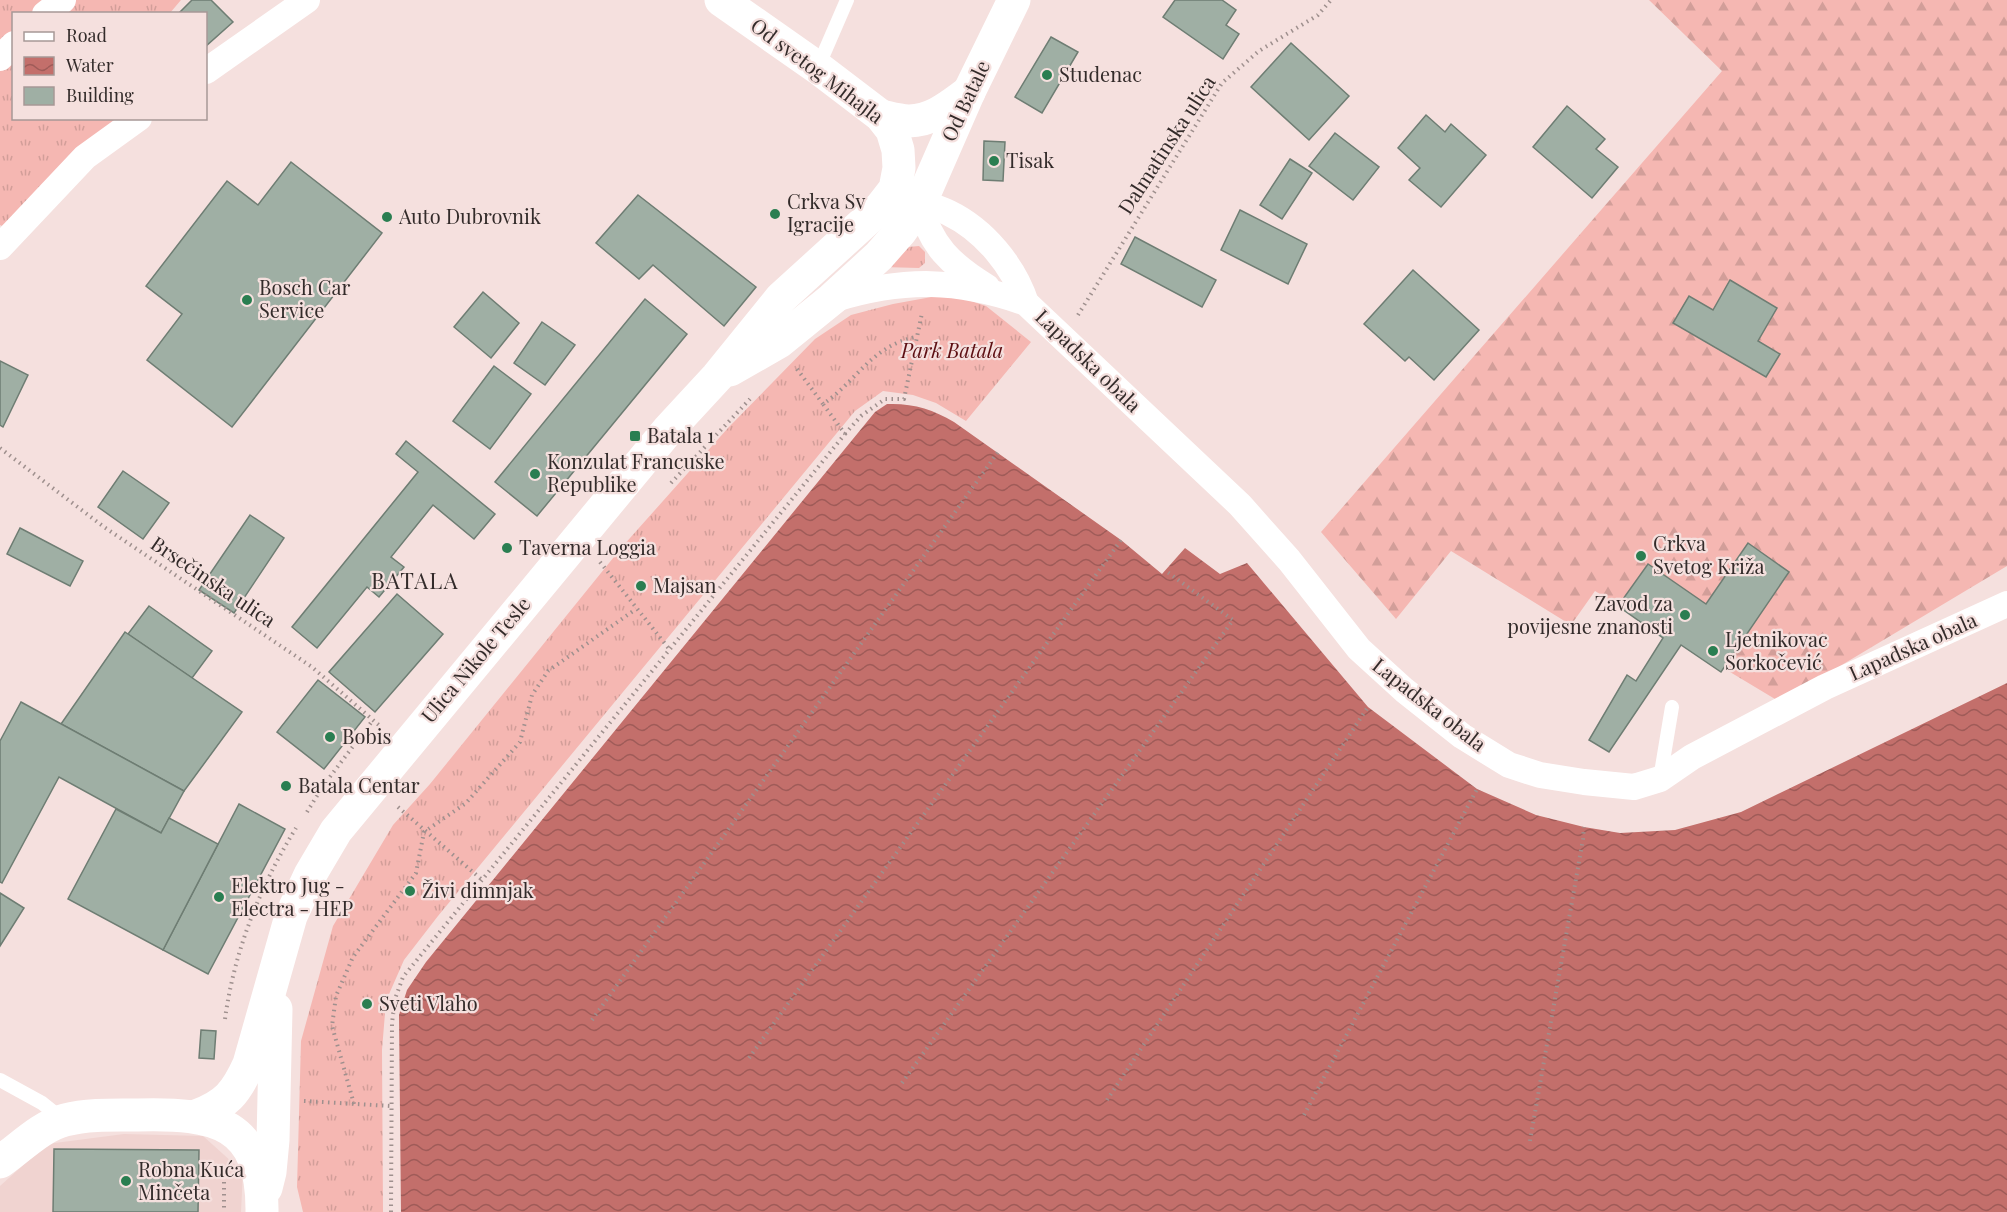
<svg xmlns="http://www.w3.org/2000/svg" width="2007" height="1212" font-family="'Playfair Display',serif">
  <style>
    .built { fill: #f0d3d0 }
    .grass { fill: url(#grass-tufts) }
    .forest { fill: url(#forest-firs) }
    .water { fill: url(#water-waves) }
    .building { fill: #9fafa4; stroke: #6e7d73; stroke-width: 1.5 }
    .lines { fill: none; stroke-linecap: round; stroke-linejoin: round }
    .path { stroke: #9f908e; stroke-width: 4; stroke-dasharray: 1.5 4.5; stroke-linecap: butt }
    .service { stroke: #fff; stroke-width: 14 }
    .minor { stroke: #fff; stroke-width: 26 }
    .secondary { stroke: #fff; stroke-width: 33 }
    .poi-dot { fill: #2a7e51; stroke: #f5e0de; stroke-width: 2 }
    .labels { text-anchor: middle; stroke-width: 4.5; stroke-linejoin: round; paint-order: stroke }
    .street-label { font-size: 20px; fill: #332b2a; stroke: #f5e0de }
    .poi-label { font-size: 20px; fill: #332b2a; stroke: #f5e0de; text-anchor: start }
    .park-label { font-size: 20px; font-style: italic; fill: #5d0f13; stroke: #f5e0de }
    .quarter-label { font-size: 22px; letter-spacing: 1.5px; fill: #332b2a; stroke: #f5e0de }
  </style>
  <defs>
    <pattern id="grass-tufts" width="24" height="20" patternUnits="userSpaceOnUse" patternTransform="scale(1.5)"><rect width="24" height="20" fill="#f5b7b2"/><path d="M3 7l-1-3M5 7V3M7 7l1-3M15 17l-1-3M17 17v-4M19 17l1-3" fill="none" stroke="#d29e99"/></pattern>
    <pattern id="forest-firs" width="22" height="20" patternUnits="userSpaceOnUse" patternTransform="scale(1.5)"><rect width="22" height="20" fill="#f5b7b2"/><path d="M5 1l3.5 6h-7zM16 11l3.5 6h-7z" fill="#d29e99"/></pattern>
    <pattern id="water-waves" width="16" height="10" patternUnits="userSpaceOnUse" patternTransform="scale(1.5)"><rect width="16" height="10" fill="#c36f6b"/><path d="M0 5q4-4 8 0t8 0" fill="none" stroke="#9f5b58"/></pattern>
  </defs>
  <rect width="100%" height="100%" fill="#f5e0de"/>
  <path class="built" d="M124,1134l79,2 40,36 -2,40h-241v-26l47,-42z"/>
  <g class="grass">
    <path d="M0,0h181l-11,13 -156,1v104l111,1 -123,107 -2,-1z"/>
    <path d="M919,246l6,6v11l-6,5 -37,-1 26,-20z"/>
    <path d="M937,296l25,2 24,8 45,36 -65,79 -30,-18 -23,-8 -30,-4 -28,20 -417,505 -34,44 -18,41 -4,49 1,162h-80l-6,-25 4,-146 32,-115 60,-101 37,-41 192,-237 106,-119 87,-89 36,-24 42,-11z"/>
  </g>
  <path class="forest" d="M1649,0h358v566l-227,136 -185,-111 -24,34 -120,-74 -55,68 -75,-87 401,-461z"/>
  <path class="water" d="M887,404c26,-1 45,5 67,18l167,118 41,34 23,-26 35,26 27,-11 121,144 109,82 59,26 48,12 36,6 55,-3 66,-18 266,-129v529h-1606l-2,-197 8,-25 19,-28 449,-550z"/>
  <g class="building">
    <path d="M192,0h19l22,22 -27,24v-32h-28z"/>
    <path d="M1175,0h47l14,10 -10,15 13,9 -16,25 -60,-42z"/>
    <path d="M1051,37l27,15 -36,61 -27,-16z"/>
    <path d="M1291,43l58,53 -40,44 -58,-53z"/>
    <path d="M1567,106l38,33 -9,10 22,18 -26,31 -59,-51z"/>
    <path d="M1426,115l19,17 6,-8 35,31 -45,52 -32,-27 11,-12 -22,-20z"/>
    <path d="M1335,133l44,34 -26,33 -44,-34z"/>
    <path d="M984,141l21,1 -2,39 -20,-1z"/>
    <path d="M1290,159l22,14 -30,46 -22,-14z"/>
    <path d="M291,162l91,71 -150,194 -85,-67 35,-46 -36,-28 81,-105 31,24z"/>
    <path d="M638,195l118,92 -32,39 -71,-61 -14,14 -43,-36z"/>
    <path d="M1240,210l67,34 -19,40 -67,-34z"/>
    <path d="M1135,237l81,43 -14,27 -81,-43z"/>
    <path d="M1413,270l66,60 -45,50 -25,-23 -4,4 -41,-37z"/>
    <path d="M1730,280l47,28 -19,33 22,13 -14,23 -93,-54 16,-27 24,14z"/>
    <path d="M483,292l36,31 -28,35 -37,-31z"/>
    <path d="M645,299l42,35 -150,182 -42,-34z"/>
    <path d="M542,322l33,23 -30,40 -31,-22z"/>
    <path d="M0,361l28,14 -25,52 -3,-2z"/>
    <path d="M494,366l37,28 -41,55 -37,-28z"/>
    <path d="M406,441l89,73 -21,25 -41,-34 -42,52 13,10 -25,30 -12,-10 -50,61 -25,-21 126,-155 -22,-18z"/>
    <path d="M123,471l46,32 -26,36 -45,-32z"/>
    <path d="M250,515l34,23 -50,75 -35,-23z"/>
    <path d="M20,528l63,33 -13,25 -63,-32z"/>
    <path d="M1748,543l41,29 -68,100 -40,-27 -72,107 -20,-12 38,-65 9,6 27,-43 -45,-32 30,-42 58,40z"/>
    <path d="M397,594l46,40 -68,78 -46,-40z"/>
    <path d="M149,606l63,45 -20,27 -64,-44z"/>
    <path d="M125,632l117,80 -58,79 -123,-67z"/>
    <path d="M318,680l47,37 -41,52 -47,-37z"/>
    <path d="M21,702l163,89 -23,42 -102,-56 -57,106 -2,-1v-141z"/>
    <path d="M239,804l46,25 -77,145 -45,-24z"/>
    <path d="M116,809l45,24 8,-15 49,26 -55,106 -95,-51z"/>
    <path d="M0,893l24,15 -24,38z"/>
    <path d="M201,1030l15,1 -2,28 -15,-1z"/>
    <path d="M54,1149l145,1 -1,62h-145z"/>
  </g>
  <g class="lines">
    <g class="path">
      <path d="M1078,315l144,-232 37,-32 59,-36 13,-15"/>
      <path d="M797,369l26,35c34,-23 48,-58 93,-67"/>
      <path d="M845,434l16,-18 24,-17h19l18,-86"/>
      <path d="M0,448l104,79 208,140 69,60"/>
      <path d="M671,483l79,-84"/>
      <path d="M600,562l70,88"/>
      <path d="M398,807l83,72"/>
      <path d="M307,812l16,-26 50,-66"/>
      <path d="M225,1019c9,-67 35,-133 71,-191"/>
      <path d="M592,1020l406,-568"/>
      <path d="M749,1058l372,-518"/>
      <path d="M902,1083l331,-463 -67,-49"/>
      <path d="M1107,1100l261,-393"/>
      <path d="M304,1101l87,5"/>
      <path d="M354,1104l-22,-78 4,-30 17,-39 63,-84 8,-41 42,-29 54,-61 12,-47 16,-24 88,-62"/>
      <path d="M1304,1115l173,-326"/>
      <path d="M1530,1141l53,-302 1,-12"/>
      <path d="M224,1182v30"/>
      <path d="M391,1212l1,-189 3,-24 8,-22 442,-543 -22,-30"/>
    </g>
    <g class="service">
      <path d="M818,67l29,-67"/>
      <path d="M1660,779l12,-72"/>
      <path d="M0,1080l42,23 20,16"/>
    </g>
    <g class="minor">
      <path d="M45,14l18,-14"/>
      <path d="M0,58l14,-14"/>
      <path d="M206,71l101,-71"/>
      <path d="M906,195c14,9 29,11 43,18 35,17 65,53 77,90"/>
      <path d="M920,204c10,41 31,61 67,83"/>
      <path d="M0,247l85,-90 54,-39"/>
      <path d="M835,299c69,-21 123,-20 191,4l214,202 49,55 70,89 45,41 58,46 47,29 31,10 44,7 50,5 26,-8 32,-22 133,-70 182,-83"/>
    </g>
    <g class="secondary">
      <path d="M881,116c9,2 19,5 28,5 24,0 42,-16 60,-29"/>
      <path d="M730,370l49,-28 53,-43 47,-43 22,-25 19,-27 49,-112 45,-92"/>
      <path d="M196,1116c30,-11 40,-23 53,-52l42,-148 19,-41 26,-44 332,-401 49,-53 64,-79 100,-91 14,-18 4,-21 -1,-18 -6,-20 -11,-14 -63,-48 -97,-68"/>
      <path d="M0,1162c20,-14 41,-36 65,-42 23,-6 49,-5 73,-5 77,-2 125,7 124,97"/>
      <path d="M266,1188l4,-16 3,-32 3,-131"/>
    </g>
  </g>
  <g class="poi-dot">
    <circle cx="1047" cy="75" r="6"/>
    <circle cx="994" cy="161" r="6"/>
    <circle cx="775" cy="214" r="6"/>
    <circle cx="387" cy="217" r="6"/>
    <circle cx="247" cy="300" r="6"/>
    <rect x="629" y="430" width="12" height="12" rx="3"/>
    <circle cx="535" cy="474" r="6"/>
    <circle cx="507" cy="548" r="6"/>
    <circle cx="1641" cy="556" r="6"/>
    <circle cx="641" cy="586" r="6"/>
    <circle cx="1685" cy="615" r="6"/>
    <circle cx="1713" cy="651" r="6"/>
    <circle cx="330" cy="737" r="6"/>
    <circle cx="286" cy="786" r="6"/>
    <circle cx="410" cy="891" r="6"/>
    <circle cx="219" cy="897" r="6"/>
    <circle cx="367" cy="1004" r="6"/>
    <circle cx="126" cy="1181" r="6"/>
  </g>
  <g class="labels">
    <g class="street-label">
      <text transform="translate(817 71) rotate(37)" y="7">Od svetog Mihajla</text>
      <text transform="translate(966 101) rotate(-65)" y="7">Od Batale</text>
      <text transform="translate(1167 145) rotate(-57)" y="7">Dalmatinska ulica</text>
      <text transform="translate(1088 361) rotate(44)" y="7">Lapadska obala</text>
      <text transform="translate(213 582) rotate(34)" y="7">Brsečinska ulica</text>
      <text transform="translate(1913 647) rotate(-24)" y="7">Lapadska obala</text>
      <text transform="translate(476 660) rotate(-50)" y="7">Ulica Nikole Tesle</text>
      <text transform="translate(1429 705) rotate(38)" y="7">Lapadska obala</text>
    </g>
    <g class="poi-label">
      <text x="1059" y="82">Studenac</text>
      <text x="1006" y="168">Tisak</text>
      <text x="787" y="209">Crkva Sv<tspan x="787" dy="23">Igracije</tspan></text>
      <text x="399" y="224">Auto Dubrovnik</text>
      <text x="259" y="295">Bosch Car<tspan x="259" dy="23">Service</tspan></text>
      <text x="647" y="443">Batala 1</text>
      <text x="547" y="469">Konzulat Francuske<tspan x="547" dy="23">Republike</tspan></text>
      <text x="1653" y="551">Crkva<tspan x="1653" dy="23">Svetog Križa</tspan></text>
      <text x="519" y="555">Taverna Loggia</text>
      <text x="653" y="593">Majsan</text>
      <text x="1673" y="611" text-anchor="end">Zavod za<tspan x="1673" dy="23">povijesne znanosti</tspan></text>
      <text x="1725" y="647">Ljetnikovac<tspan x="1725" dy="23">Sorkočević</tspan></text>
      <text x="342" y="744">Bobis</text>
      <text x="298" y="793">Batala Centar</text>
      <text x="231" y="893">Elektro Jug -<tspan x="231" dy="23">Electra - HEP</tspan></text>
      <text x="422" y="898">Živi dimnjak</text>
      <text x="379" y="1011">Sveti Vlaho</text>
      <text x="138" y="1177">Robna Kuća<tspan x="138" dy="23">Minčeta</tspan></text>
    </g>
    <g class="park-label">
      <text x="952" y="358">Park Batala</text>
    </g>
    <g class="quarter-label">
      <text x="415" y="589">BATALA</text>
    </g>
  </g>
  <rect x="12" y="12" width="195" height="108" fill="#f5e0de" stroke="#a79896" stroke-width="1.5"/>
  <rect x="24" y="32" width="30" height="9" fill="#ffffff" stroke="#a79896" stroke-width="1.5"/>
  <text x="66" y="42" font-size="18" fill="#332b2a">Road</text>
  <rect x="24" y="57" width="30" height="18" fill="url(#water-waves)" stroke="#a79896" stroke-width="1.5"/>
  <text x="66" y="72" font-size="18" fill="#332b2a">Water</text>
  <rect x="24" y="87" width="30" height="18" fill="#9fafa4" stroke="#a79896" stroke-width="1.5"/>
  <text x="66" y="102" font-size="18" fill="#332b2a">Building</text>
</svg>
